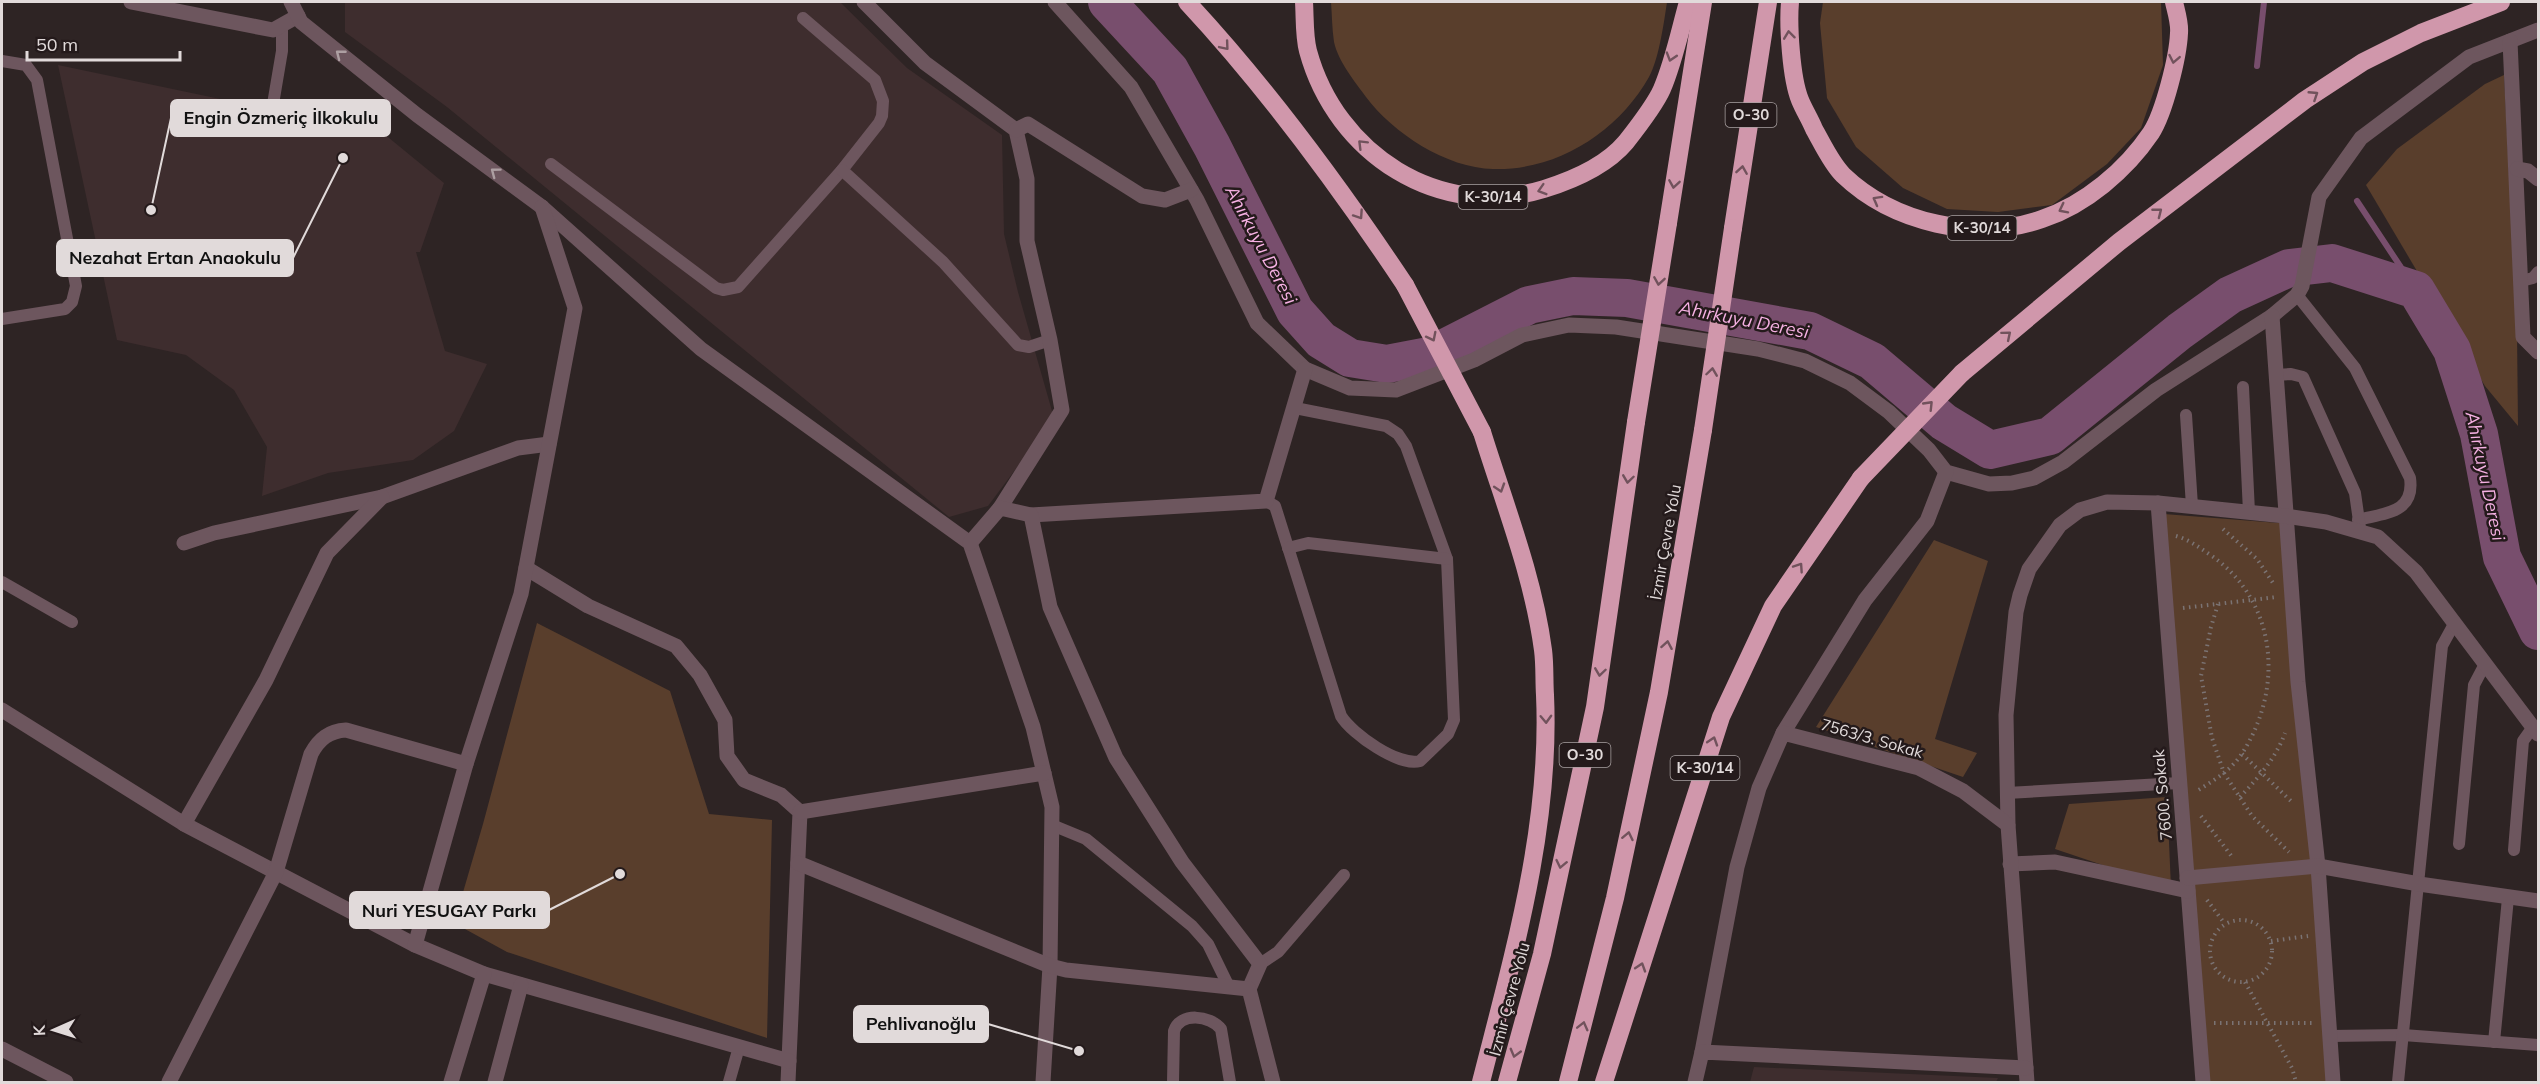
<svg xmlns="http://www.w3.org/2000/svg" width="2540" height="1084" font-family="Mulish,sans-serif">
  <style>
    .built { fill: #3e2d2e }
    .green { fill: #593e2c }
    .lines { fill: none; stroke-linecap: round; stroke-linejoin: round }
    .stream { stroke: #784e6d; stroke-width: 6 }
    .river { stroke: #784e6d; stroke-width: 38 }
    .path { stroke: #7b7373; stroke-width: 4; stroke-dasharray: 1.5 4.5; stroke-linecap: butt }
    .lane { stroke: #6d565e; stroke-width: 12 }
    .street { stroke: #6d565e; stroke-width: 15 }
    .highway { stroke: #d097ab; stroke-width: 18 }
    .highway-bridge { stroke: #d097ab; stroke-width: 18 }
    .oneway { stroke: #71525c }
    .oneway2 { stroke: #ad9fa2 }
    .labels { text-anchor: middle; stroke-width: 5; stroke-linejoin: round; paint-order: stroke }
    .shield { fill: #241a1b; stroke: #a8a0a1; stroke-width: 1.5 }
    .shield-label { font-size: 15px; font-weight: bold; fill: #e1dada }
    .street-label { font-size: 16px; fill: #e1dada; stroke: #241a1b }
    .water-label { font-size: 18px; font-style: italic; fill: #f6b1e3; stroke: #241a1b }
    .leader { fill: none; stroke: #e1dada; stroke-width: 2 }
    .callout-dot { fill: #e1dada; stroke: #241a1b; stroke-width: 2 }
    .callout { fill: #e1dada; stroke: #e1dada; stroke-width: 2 }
    .callout-label { font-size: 18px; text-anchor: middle; font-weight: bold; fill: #111 }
  </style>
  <rect width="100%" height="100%" fill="#2e2424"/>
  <g class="built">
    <path d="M345,2h495l67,66 95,67 2,99 14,58 36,126 -66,88 -39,11 -502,-410 -102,-75z"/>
    <path d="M58,65l325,68 61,50 -24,69h-4l29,99 42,13 -33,67 -41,29 -85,13 -66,23 5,-49 -33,-57 -48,-35 -69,-15z"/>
    <path d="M1754,1067l244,11 -2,4h-246z"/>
  </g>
  <g class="green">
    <path d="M1331,2h336c-3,20 -8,57 -18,75 -31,55 -92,94 -156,92 -47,-1 -100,-36 -127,-72 -11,-15 -28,-36 -32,-55 -2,-13 -2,-27 -3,-40z"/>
    <path d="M1823,2h338l2,63 -22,63 -34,36 -55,41 -54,7 -51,-3 -44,-21 -47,-41 -29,-49 -7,-75z"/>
    <path d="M2504,75l13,258 1,93 -33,-40 -119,-201 31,-36 88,-65z"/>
    <path d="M2164,514l126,10 43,558h-127z"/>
    <path d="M1934,540l54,21 -53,178 42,14 -14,24 -147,-50z"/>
    <path d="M537,623l133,68 39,123 63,6 -5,218 -260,-86 -53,-29 29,-99z"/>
    <path d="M2167,797l4,91 -116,-39 14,-45z"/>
  </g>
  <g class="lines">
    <g class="stream">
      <path d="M2257,66l7,-64"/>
      <path d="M2357,201l59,89"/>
    </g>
    <path class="river" d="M1107,2l63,68 42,76 83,165 26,29 29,18 37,6 42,-8 100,-51 44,-9 54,2 183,33 62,30 72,61 46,28 60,-14 130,-105 50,-36 59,-27 43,-5 84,27 36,60 27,84 23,123 36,74"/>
    <g class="path">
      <path d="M2223,529l34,30 16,24"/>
      <path d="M2176,536c14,4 24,12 36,20 65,46 72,131 31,196 -11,18 -29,28 -46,39"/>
      <path d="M2218,604l-7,23 -10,49 11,62 12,35 28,43 37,36"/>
      <path d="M2183,608l94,-11"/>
      <path d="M2242,754l51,49"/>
      <path d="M2240,797c18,-19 36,-39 45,-64"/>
      <path d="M2201,816l32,42"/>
      <path d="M2207,900l18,24"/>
      <circle cx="2241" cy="951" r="31"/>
      <path d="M2271,941l37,-5"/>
      <path d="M2245,982l47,86 4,14"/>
      <path d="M2214,1023h100"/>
    </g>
    <g class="lane">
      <path d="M2,61l24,4 11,15 39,206 -4,16 -7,7 -63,10"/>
      <path d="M272,110l10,-59v-26"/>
      <path d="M551,164l165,124 7,2 15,-3 104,-117 37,-47 3,-7 1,-15 -8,-21 -72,-62"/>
      <path d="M842,170l101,92 75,83 11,2 21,-7"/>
      <path d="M2521,281l12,-3 5,-6"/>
      <path d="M2297,295l58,73 55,110c5,35 -25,35 -52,42"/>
      <path d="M2276,375l15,-1 12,3 52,116 5,35"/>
      <path d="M2243,387l6,125"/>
      <path d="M2186,415l6,91"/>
      <path d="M1266,501l9,5 66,210c11,18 58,51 79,45l28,-27 6,-14 -7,-161 -41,-113 -8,-12 -12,-8 -91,-18"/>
      <path d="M1288,548l20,-5 139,16"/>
      <path d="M2,582l70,40"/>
      <path d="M2007,793l172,-10"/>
      <path d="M1052,825l34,14 106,87 16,18 21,43"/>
      <path d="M2459,844l15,-159 11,-21"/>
      <path d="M2514,850l9,-109 10,-14"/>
      <path d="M1260,964l18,-12 66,-77"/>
      <path d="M2330,1036l73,-1 135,10"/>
      <path d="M2494,1042l14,-144"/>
      <path d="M729,1082l10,-35"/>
      <path d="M1173,1082l1,-51c6,-19 36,-16 47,-2l9,53"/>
      <path d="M2398,1082l44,-436 12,-22"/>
    </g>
    <g class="street">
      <path d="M131,2l142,28 25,-14"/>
      <path d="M291,2l10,20 116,93 125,92 159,142 269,194 63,184 19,80 -2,159 -7,116"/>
      <path d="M864,2l61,61 91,67 11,49v62l23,99 12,70 -62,98"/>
      <path d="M1055,2l76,85 66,113 60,123 48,46 45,19 46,2 78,-30 48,-25 47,-10 47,2 142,22 47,12 45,22 39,29 40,38 17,22 43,12 23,-1 22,-5 29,-16 93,-72 116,-74 25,-21 5,-9 17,-89 42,-59 108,-81 69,-27"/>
      <path d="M2510,41l13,296 15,15"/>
      <path d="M1016,130l12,-6 114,72 23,4 26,-10"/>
      <path d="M2517,169l11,2 10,8"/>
      <path d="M2272,316l26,366 20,184 15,216"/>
      <path d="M2158,503l45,579"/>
      <path d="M1031,515l235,-14 39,-132"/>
      <path d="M184,543l30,-10 168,-36 136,-49 31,-4"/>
      <path d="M970,543l30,-35 31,7 19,92 66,151 66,104 78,102 -11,25"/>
      <path d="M526,568l62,38 88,40 24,29 25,45 2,36 17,24 37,15 19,17 -12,270"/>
      <path d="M2,710l182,114 231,121 69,29 305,87"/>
      <path d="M1783,733l82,-133 62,-79 19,-49"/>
      <path d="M800,812l244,-39"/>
      <path d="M184,824l82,-144 61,-127 55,-56"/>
      <path d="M2008,825l-2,-110 10,-103 4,-17 9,-26 31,-44 20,-15 27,-8 51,1 127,13 41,6 52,15 38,35 122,162"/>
      <path d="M798,863l252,103 16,4 183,19 24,93"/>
      <path d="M2010,864l45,-2 133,29"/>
      <path d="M2187,878l131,-12 101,18 119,17"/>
      <path d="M415,945l51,-181 55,-170 54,-286 -33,-101"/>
      <path d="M2,1049l64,33"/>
      <path d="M1702,1052l35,-185 22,-79 24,-55 136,35 44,23 45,34 19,257"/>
      <path d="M169,1082l107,-210 35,-118c8,-15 18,-23 35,-24l120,34"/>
      <path d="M451,1082l33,-108"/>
      <path d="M495,1082l26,-97"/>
      <path d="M1695,1082l7,-30 324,16"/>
    </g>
    <g class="highway">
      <path d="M1187,2c81,87 152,184 218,283"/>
      <path d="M1304,2c1,15 0,34 4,49 28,103 131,170 236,138 29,-9 62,-23 82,-47 11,-14 29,-37 36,-53 12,-28 18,-59 26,-87"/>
      <path d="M1790,2c-2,23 1,76 10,98 4,10 10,19 14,29 8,14 17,34 29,46 50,48 133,67 199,44 43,-14 84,-49 109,-86 13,-20 27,-76 28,-100 1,-10 -3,-22 -5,-31"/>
      <path d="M1668,223l35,-221"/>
      <path d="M1733,228l35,-226"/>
      <path d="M1962,373l157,-131 186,-142 58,-38 58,-29 80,-31"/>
      <path d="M1481,1082c32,-126 70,-255 64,-387 -1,-15 0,-30 -2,-45 -10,-75 -39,-147 -61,-218"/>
      <path d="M1507,1082l35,-128 53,-247 41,-285"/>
      <path d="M1568,1082l47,-184 44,-206 44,-262"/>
      <path d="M1604,1082l117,-365 52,-111 88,-128"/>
    </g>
    <g class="highway-bridge">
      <path d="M1405,285l77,147"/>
      <path d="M1636,422l32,-199"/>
      <path d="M1703,430l30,-202"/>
      <path d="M1861,478l101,-105"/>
    </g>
  </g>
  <defs><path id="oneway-chevron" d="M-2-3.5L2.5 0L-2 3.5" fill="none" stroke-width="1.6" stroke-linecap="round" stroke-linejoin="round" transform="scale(1.5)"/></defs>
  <g class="oneway">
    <use href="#oneway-chevron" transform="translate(1789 35) rotate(-97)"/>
    <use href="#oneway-chevron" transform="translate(1225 46) rotate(50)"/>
    <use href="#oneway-chevron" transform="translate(1671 57) rotate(107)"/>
    <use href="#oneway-chevron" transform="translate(2174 59) rotate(101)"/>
    <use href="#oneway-chevron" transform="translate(2314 95) rotate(-33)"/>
    <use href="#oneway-chevron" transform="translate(1362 144) rotate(-135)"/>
    <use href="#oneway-chevron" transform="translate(1742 170) rotate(-81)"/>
    <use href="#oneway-chevron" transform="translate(1674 184) rotate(99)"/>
    <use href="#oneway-chevron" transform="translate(1542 190) rotate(163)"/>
    <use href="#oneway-chevron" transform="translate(1877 200) rotate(-151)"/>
    <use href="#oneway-chevron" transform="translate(2063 209) rotate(153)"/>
    <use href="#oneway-chevron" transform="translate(2158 212) rotate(-38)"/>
    <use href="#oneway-chevron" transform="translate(1359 215) rotate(56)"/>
    <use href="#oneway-chevron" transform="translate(1659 281) rotate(99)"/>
    <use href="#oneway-chevron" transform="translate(2007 335) rotate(-40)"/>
    <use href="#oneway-chevron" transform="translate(1432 337) rotate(63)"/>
    <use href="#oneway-chevron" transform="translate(1712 372) rotate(-82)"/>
    <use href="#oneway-chevron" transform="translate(1929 405) rotate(-46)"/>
    <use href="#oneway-chevron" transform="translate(1628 479) rotate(98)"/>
    <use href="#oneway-chevron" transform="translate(1500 488) rotate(72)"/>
    <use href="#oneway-chevron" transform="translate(1799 567) rotate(-56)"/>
    <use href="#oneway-chevron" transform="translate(1667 645) rotate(-80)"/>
    <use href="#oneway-chevron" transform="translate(1600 672) rotate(98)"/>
    <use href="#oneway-chevron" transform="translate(1546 719) rotate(88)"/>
    <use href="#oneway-chevron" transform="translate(1713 741) rotate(-72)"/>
    <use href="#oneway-chevron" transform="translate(1628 836) rotate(-78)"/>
    <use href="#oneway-chevron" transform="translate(1561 864) rotate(102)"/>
    <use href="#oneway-chevron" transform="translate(1641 967) rotate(-72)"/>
    <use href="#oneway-chevron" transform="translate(1583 1026) rotate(-76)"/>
    <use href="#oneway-chevron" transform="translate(1515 1053) rotate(105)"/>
  </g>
  <g class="oneway2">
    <use href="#oneway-chevron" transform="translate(340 54) rotate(-142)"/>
    <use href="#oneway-chevron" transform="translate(495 172) rotate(-143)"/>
  </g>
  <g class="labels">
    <g class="shield">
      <rect x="1725.5" y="103" width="51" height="24" rx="4.5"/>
      <rect x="1458.5" y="185" width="69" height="24" rx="4.5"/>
      <rect x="1947.5" y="216" width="69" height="24" rx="4.5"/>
      <rect x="1559.5" y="743" width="51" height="24" rx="4.5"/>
      <rect x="1670.5" y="756" width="69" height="24" rx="4.5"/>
    </g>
    <g class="shield-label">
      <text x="1751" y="120">O-30</text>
      <text x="1493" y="202">K-30/14</text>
      <text x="1982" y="233">K-30/14</text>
      <text x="1585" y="760">O-30</text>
      <text x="1705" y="773">K-30/14</text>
    </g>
    <g class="street-label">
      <text transform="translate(1665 542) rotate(-80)" y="6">İzmir Çevre Yolu</text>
      <text transform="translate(1872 738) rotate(16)" y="6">7563/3. Sokak</text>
      <text transform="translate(2162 795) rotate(-95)" y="6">7600. Sokak</text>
      <text transform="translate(1509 999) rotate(-75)" y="6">İzmir Çevre Yolu</text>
    </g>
    <g class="water-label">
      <text transform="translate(1261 245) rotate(62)" y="6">Ahırkuyu Deresi</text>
      <text transform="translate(1744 320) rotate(11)" y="6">Ahırkuyu Deresi</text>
      <text transform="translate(2485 476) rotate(78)" y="6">Ahırkuyu Deresi</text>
    </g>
  </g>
  <path class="leader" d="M151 210L171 118M343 158L293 258M620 874L549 910M1079 1051L988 1024"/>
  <g class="callout-dot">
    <circle cx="151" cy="210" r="6"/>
    <circle cx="343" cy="158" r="6"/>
    <circle cx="620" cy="874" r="6"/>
    <circle cx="1079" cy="1051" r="6"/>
  </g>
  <g class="callout">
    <rect x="171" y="100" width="219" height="36" rx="6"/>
    <rect x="57" y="240" width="236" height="36" rx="6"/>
    <rect x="350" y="892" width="199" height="36" rx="6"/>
    <rect x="854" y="1006" width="134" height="36" rx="6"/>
  </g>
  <g class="callout-label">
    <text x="281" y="124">Engin Özmeriç İlkokulu</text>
    <text x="175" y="264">Nezahat Ertan Anaokulu</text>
    <text x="449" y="917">Nuri YESUGAY Parkı</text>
    <text x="921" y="1030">Pehlivanoğlu</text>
  </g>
  <rect width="2540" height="1084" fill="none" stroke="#e1dada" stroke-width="6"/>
  <g transform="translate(54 1030) rotate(267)" stroke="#241a1b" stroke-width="4.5" paint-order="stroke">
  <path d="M0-4.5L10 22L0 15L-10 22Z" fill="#e1dada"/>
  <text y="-9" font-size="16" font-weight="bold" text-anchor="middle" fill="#e1dada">K</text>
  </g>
  <path d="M27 51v9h153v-9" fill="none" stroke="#e1dada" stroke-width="3"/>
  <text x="36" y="51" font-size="18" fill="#e1dada" stroke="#241a1b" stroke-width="4.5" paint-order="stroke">50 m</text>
</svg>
